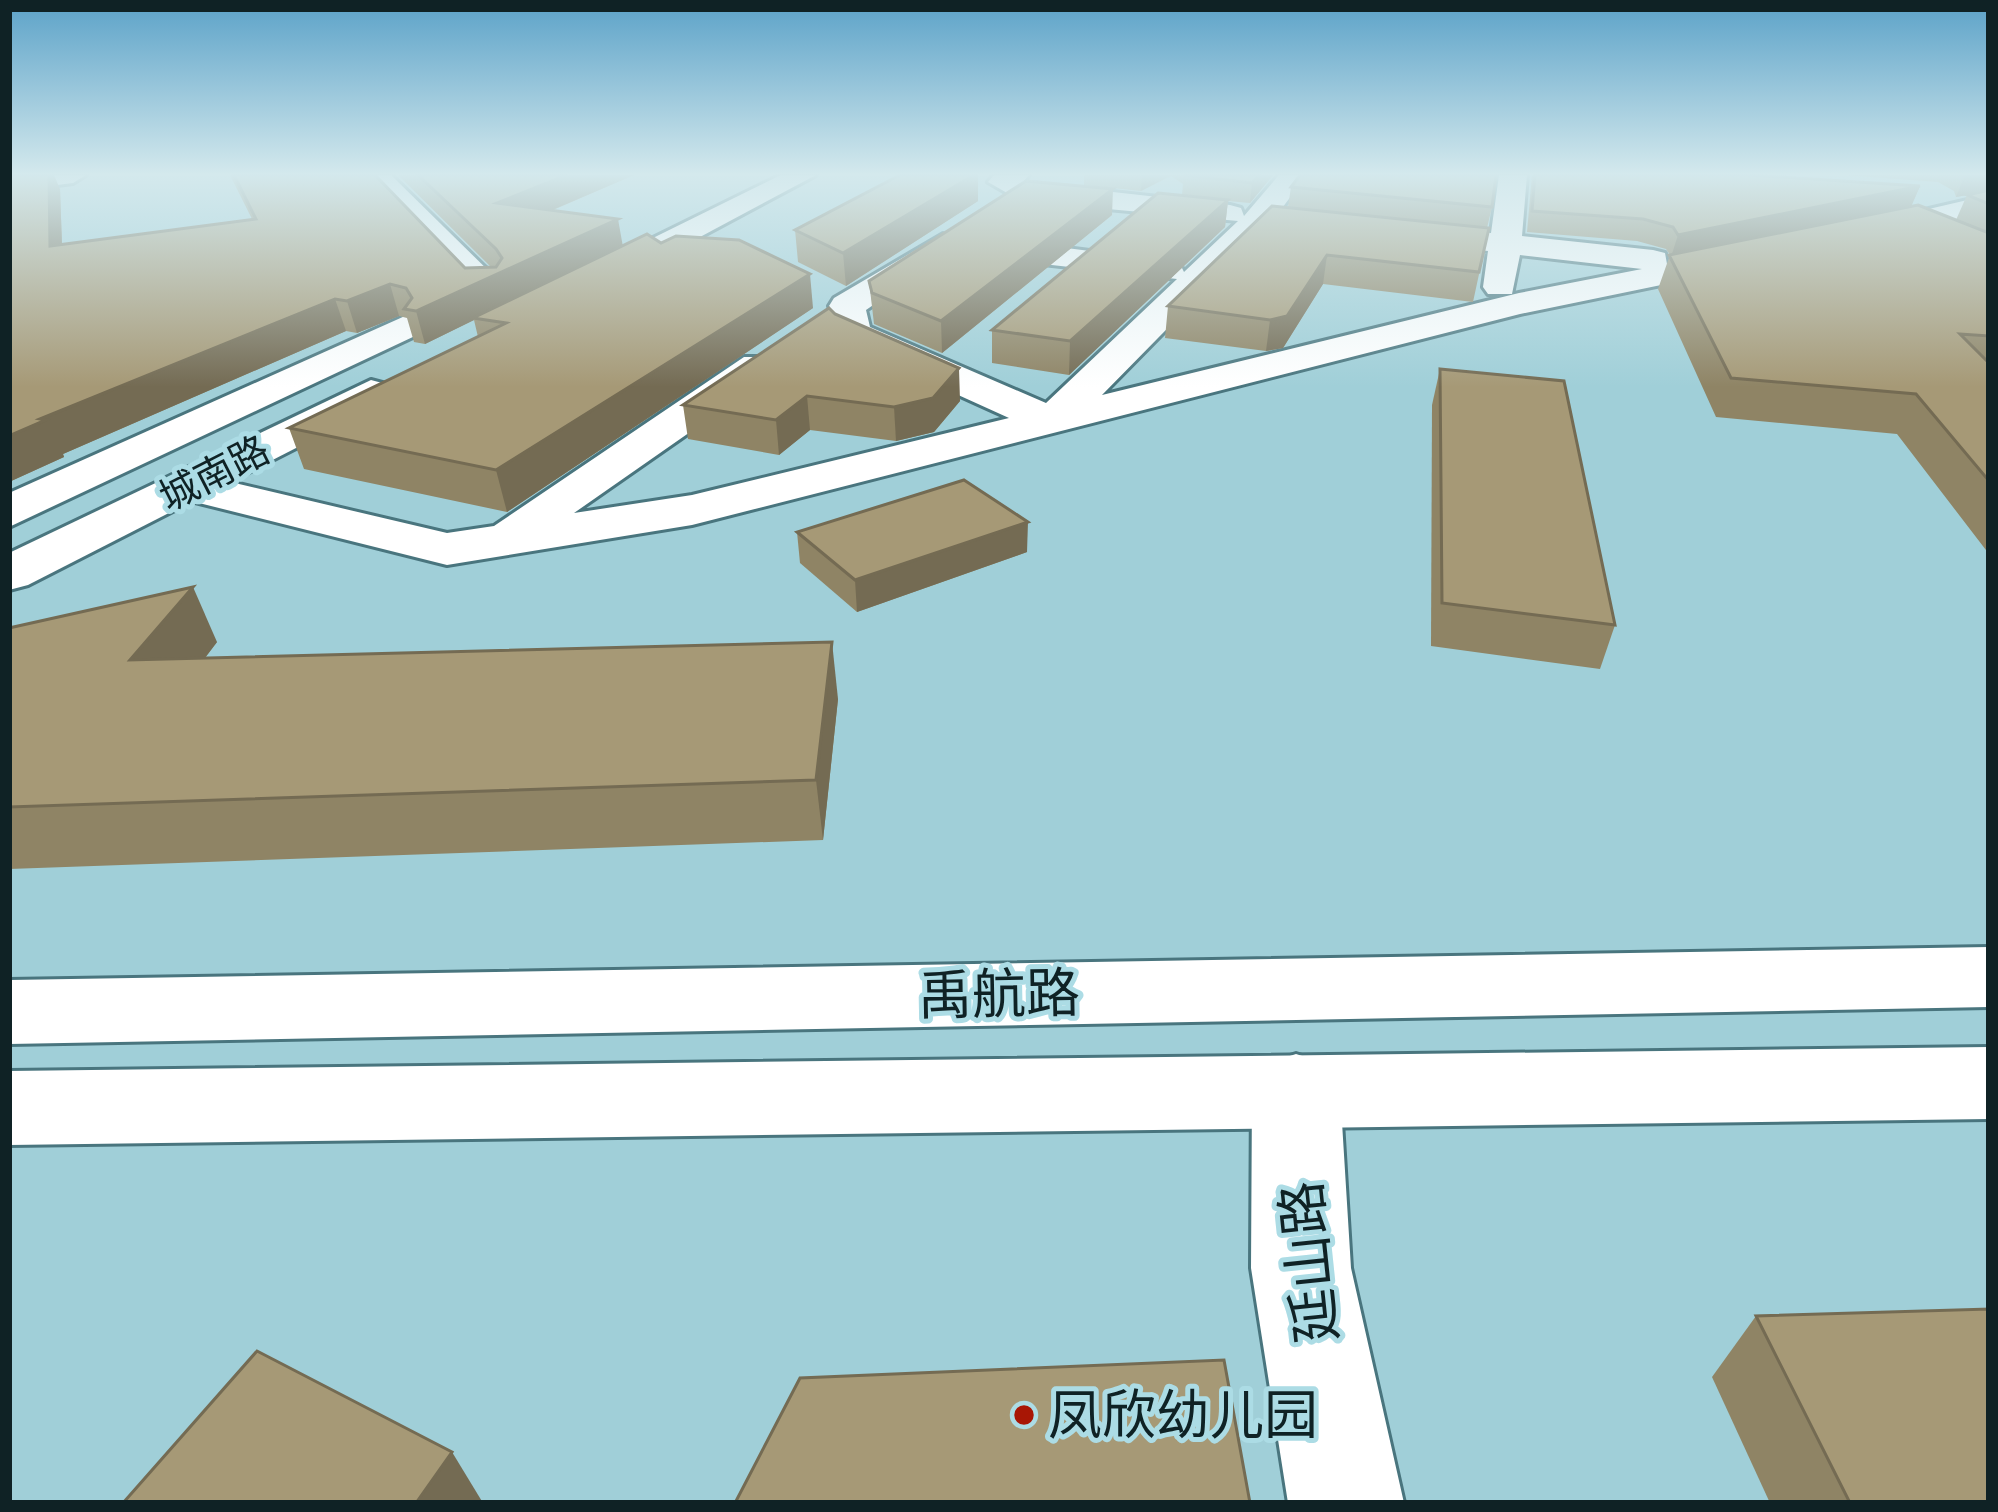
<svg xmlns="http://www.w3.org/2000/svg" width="1998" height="1512" font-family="Cabin,'Noto Sans SC',sans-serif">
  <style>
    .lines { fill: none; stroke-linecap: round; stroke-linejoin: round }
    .minor-casing { stroke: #49757e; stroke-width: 6 }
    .major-casing { stroke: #49757e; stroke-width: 6 }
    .minor { fill: #fff; fill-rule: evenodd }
    .major { fill: #fff; fill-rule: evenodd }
    .wall { fill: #8f8465 }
    .shaded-wall { fill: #746b53 }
    .building { fill: #a69976; stroke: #746b53; stroke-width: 3 }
    .poi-dot { fill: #a81605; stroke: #acdce5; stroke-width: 4.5 }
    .labels { text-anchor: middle; stroke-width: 10; stroke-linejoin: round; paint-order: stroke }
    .far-street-label { font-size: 39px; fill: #0f2225; stroke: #acdce5 }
    .near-street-label { font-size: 54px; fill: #0f2225; stroke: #acdce5 }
    .near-poi-label { font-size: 54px; fill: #0f2225; stroke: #acdce5; text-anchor: start }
  </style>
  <rect width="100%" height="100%" fill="#a0cfd8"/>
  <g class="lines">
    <g class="minor-casing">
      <g id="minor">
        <path d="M362,175h29l109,107 5,7 -5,7h-24z"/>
        <path d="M1029,175l-6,7 207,23 11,3 3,8 35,-41h28l-37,49 -168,171 417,-102 123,-24 -122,-14 -8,39h-24l-5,-7 5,-36 -90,-10 -16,-9 16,-9 93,10 8,-58h28l-5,61 131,14 12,3 2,11 84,-17 16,10 -4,7 -243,50 -828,211 -245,40 -276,-69 -7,-10 7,-10 17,-4 259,61 47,-7 250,-169h28l6,9 -6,9 -198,138 118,-18 317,-77 -170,-77 -10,-35 5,-8 109,-64 15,9 14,-7 196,25 12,3 4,8 54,-51 -217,-20 -33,-19 6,-7zM957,247l15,9 205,23 -131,124 -176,-76 -4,-17z"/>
        <path d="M1989,195v18l-131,31 -16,-9 5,-7z"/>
        <path d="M1296,1054l31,10 13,26 11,178 53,235h-116l-37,-235 1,-178 13,-26z"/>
      </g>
    </g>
    <g class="major-casing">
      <g id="major">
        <path d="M9,175h77l-13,8 -64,8z"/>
        <path d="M781,175h35l-202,108h-24l-5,-7 5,-7z"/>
        <path d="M490,278l12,3 5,7 -5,7 -493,232v-34z"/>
        <path d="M371,380l15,4 6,9 -6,9 -358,183 -19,5v-37z"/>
        <path d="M1989,947v60l-1980,37v-64z"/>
        <path d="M1989,1047v72l-1980,26v-74z"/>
      </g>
    </g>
    <use href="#minor" class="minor"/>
    <use href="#major" class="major"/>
  </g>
  <g class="wall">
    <path d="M9,175l51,14 2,56 190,-26 -22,-44h145l90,93h27l-94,-93h236l-81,35 70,36 38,-3 152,65 -306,204 -203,-43 -15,-41 189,-91 -4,-17 -49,24 -11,-2 -7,-24 -8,-2 -42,17 -11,-2 -283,123 1,3 -55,25z"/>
    <path d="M900,175h78v26l-132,85 -48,-24 -3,-32z"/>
    <path d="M1084,175h189l-23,28 -22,-2 -3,26 -156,148 -77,-12v-33l190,-135 1,-11 -12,-8 -30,15 -57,-6z"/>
    <path d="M1532,175h218l170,11 -9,20 45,14 11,-25 6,-1 -17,3 -2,-6 -16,-9 -95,-7h146v379l-92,-120 -181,-17 -58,-128 12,-34 -4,-6 -29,-8 -110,-9z"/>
    <path d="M1291,187l201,20 -5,21h2l-16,74 -150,-18 -40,64 -17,3 -101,-13 3,-32 120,-99z"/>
    <path d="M1112,215l-170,138 -68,-29 -5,-43z"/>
    <path d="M835,314l125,87 -26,31 -38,9 -86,-11 -31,25 -91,-16 -5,-34z"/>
    <path d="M1440,369l175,256 -15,44 -169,-23 1,-241z"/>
    <path d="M797,532l230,20 -170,60 -57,-49z"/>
    <path d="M9,628l208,14 -12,16 633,41 -15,141 -814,29z"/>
    <path d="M1756,1316l233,187h-219l-58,-126z"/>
  </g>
  <g class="shaded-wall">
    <path d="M49,175h5l6,14 3,87 -13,-30z"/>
    <path d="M567,175h67l-131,56 -6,-28z"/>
    <path d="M974,175h4v26l-132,85 -3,-33z"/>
    <path d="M1142,175h29l-30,16z"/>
    <path d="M1259,175h14l-23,28 2,-20z"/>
    <path d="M1965,175h24l-1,16 -32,6z"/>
    <path d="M1920,186l-9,21 -240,50 7,-22z"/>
    <path d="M1113,189l-1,26 -170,138 -1,-32z"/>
    <path d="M1228,200l-3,27 -156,148 1,-34z"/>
    <path d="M618,219l5,28 -150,71 1,2 -49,24 -9,-33z"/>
    <path d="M1327,255l-4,29 -40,64 -17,3 4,-31z"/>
    <path d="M810,274l3,34 -306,204 -11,-42z"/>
    <path d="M390,284l9,32 -42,17 -10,-32z"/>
    <path d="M335,299l11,32 -283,123 1,3 -55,25v-46l31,-17z"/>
    <path d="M959,368l1,33 -26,31 -38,9 -2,-34z"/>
    <path d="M807,396l3,34 -31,25 -3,-35z"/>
    <path d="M1028,522l-1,30 -170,60 -2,-32z"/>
    <path d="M193,587l24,55 -58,76 -29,-58z"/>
    <path d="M832,642l6,57 -15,141 -7,-60z"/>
    <path d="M452,1452l31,51h-67z"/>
  </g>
  <g class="building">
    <path d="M9,175h40l1,71 206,-27 -22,-44h141l90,93 31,-1 6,-9 -6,-9 -78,-74h149l-70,28 121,16 -202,92 -12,-2 8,-11 -6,-10 -16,-4 -43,17 -12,-2 -295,120 6,1 -37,16z"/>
    <path d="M900,175h74l-131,78 -48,-23z"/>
    <path d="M1184,175h75l-7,8z"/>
    <path d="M1300,175h196l-4,32 -201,-20z"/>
    <path d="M1535,175h215l170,11 -242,49 -5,-8 -30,-8 -111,-8z"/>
    <path d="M1026,181l87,8 -172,132 -69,-28 -3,-12z"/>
    <path d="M1989,190v14l-22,-9z"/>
    <path d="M1158,193l70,7 -158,141 -78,-11z"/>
    <path d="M1918,205l71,28v103l-29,-2 29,29v118l-73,-87 -185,-16 -62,-123z"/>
    <path d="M1272,206l217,22 -10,44 -152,-17 -40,61 -17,4 -102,-14z"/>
    <path d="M647,234l14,9 15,-7 63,4 71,34 -314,196 -207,-42 217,-105 -33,-5z"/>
    <path d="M829,308l6,6 124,54 -26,30 -39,9 -87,-11 -31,24 -93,-15z"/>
    <path d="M1440,369l124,12 51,244 -173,-22z"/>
    <path d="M964,480l64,42 -173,58 -58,-48z"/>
    <path d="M193,587l-63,73 702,-18 -16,138 -807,27v-179z"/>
    <path d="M1989,1309v194h-139l-94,-187z"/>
    <path d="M257,1351l195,101 -36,51h-293z"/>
    <path d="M1224,1360l26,143h-515l65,-125z"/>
  </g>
  <linearGradient id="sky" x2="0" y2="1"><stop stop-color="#5ba2c8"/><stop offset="0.45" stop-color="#d4e9ed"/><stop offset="1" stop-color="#d4e9ed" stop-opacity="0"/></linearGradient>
  <rect width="1998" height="387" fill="url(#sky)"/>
  <circle class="poi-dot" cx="1024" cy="1415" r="12"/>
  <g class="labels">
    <g class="far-street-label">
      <text transform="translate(214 473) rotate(-27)" y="14">城南路</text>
    </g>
    <g class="near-street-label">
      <text transform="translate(999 994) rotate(-1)" y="19">禹航路</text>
      <text transform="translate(1309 1262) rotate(-96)" y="19">延山路</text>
    </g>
    <g class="near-poi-label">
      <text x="1048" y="1434">凤欣幼儿园</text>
    </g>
  </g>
  <rect width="1998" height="1512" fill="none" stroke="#0f2225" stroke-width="24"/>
</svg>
